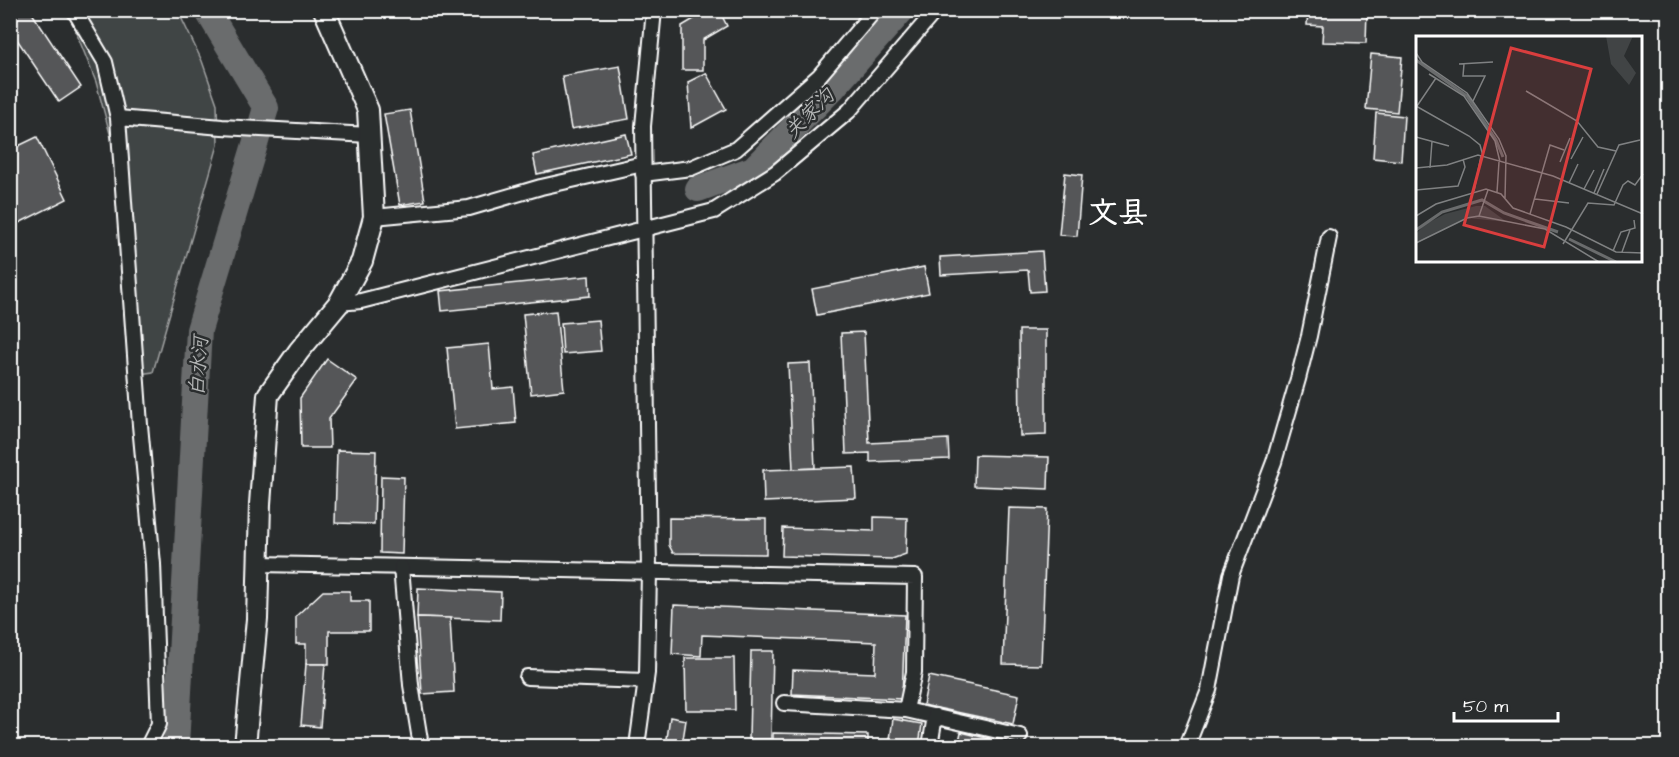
<svg xmlns="http://www.w3.org/2000/svg" width="1679" height="757" font-family="'Architects Daughter','LXGW WenKai TC',sans-serif">
  <style>
    .green { fill: #414445; stroke: #a0a2a2; stroke-width: 1.5 }
    .lines { fill: none; stroke-linecap: round; stroke-linejoin: round }
    .river { stroke: #6a6c6d; stroke-width: 26 }
    .building { fill: #555758; stroke: #fff; stroke-width: 1.5 }
    .minor-casing { stroke: #fff; stroke-width: 18 }
    .highway-casing { stroke: #fff; stroke-width: 24 }
    .minor { stroke: #2a2d2e; stroke-width: 14 }
    .highway { stroke: #2a2d2e; stroke-width: 20 }
    .labels { text-anchor: middle; stroke-width: 5; stroke-linejoin: round; paint-order: stroke }
    .water-label { font-size: 20px; font-style: italic; fill: #b4b6b6; stroke: #2a2d2e }
    .town-label { font-size: 30px; font-weight: bold; fill: #fff; stroke: #2a2d2e }
    .inset-river { fill: none; stroke: #6a6c6d; stroke-width: 3 }
    .inset-road { fill: none; stroke: #7f8182; stroke-width: 1.5 }
    .view { fill: #da3e3e; fill-opacity: 0.15; stroke: #da3e3e; stroke-width: 3 }
    .inset-edge { fill: none; stroke: #fff; stroke-width: 3 }
  </style>
  <rect width="100%" height="100%" fill="#2a2d2e"/>
  <filter id="ink" filterUnits="userSpaceOnUse"><feTurbulence type="fractalNoise" baseFrequency=".0167" numOctaves="2"/><feDisplacementMap in="SourceGraphic" scale="12" xChannelSelector="R" yChannelSelector="G"/><feConvolveMatrix kernelMatrix="1 2 1 2 8 2 1 2 1" color-interpolation-filters="sRGB"/></filter>
  <g filter="url(#ink)">
    <path class="green" d="M65,11h113l24,50 15,43 1,41 -65,227 -20,3 -14,-208 -23,-85 -24,-60z"/>
    <g class="lines">
      <g class="river">
        <path d="M698,189l55,-20 81,-82 68,-77"/>
        <path d="M176,746l23,-416 67,-222 -59,-98"/>
      </g>
    </g>
    <g class="building">
      <path d="M10,10h20l51,77 -22,15 -49,-73z"/>
      <path d="M709,10h10l8,16 -24,14v30h-21v-44z"/>
      <path d="M1308,10h59l-1,33 -44,-1 1,-16 -16,-1z"/>
      <path d="M1371,54l31,3 -5,55 -31,-3z"/>
      <path d="M620,66l9,53 -58,10 -9,-53z"/>
      <path d="M706,73l20,36 -35,19 -3,-46z"/>
      <path d="M410,110l15,91 -25,4 -16,-91z"/>
      <path d="M1376,113l28,3 -3,45 -28,-3z"/>
      <path d="M626,134l5,20 -94,20 -4,-19z"/>
      <path d="M37,137l30,62 -54,27 -3,-5v-71z"/>
      <path d="M1065,173l17,2 -5,61 -18,-1z"/>
      <path d="M1042,251l3,40 -15,1 -2,-22 -87,5 -1,-18z"/>
      <path d="M924,267l5,26 -112,22 -5,-26z"/>
      <path d="M589,276l1,20 -148,15 -2,-20z"/>
      <path d="M556,311l8,79 -33,4 -8,-80z"/>
      <path d="M598,320l3,31 -38,3 -2,-31z"/>
      <path d="M1019,330h27v105l-26,1z"/>
      <path d="M864,332l5,111 79,-4 1,20 -79,3v-9l-24,1 -5,-121z"/>
      <path d="M489,344l4,45 20,-2 3,36 -61,6 -8,-81z"/>
      <path d="M327,359l30,21 -28,39 1,29h-29l-1,-50z"/>
      <path d="M810,363l5,105 -22,1 -5,-105z"/>
      <path d="M337,450l39,1 -2,73 -39,-1z"/>
      <path d="M975,455l74,2 -1,32 -74,-3z"/>
      <path d="M854,467l2,31 -92,4 -1,-32z"/>
      <path d="M381,476l23,1 -2,77 -22,-1z"/>
      <path d="M1009,508l38,1 -6,156 -38,-1z"/>
      <path d="M874,517l33,1 -1,36 -14,5 -110,-3 1,-28 91,3z"/>
      <path d="M669,518l97,1v35l-93,-1 -4,-8z"/>
      <path d="M418,588l83,4 -1,28 -83,-3z"/>
      <path d="M323,591h27v10h19v30h-40v33h-23v-20h-10v-28z"/>
      <path d="M674,605l231,10 -3,84 -110,-5 1,-24 82,3 1,-31 -174,-7 -1,21 -29,-2z"/>
      <path d="M417,617l33,1 4,74 -32,2z"/>
      <path d="M751,651h22l-2,88h-22z"/>
      <path d="M685,658h49l1,52h-49z"/>
      <path d="M306,664h19l-5,63 -19,-2z"/>
      <path d="M929,676l90,19 -6,29 -90,-19z"/>
      <path d="M670,717l16,3 -4,26h-16z"/>
      <path d="M893,719l29,5 -3,22h-30z"/>
      <path d="M961,732l29,7 -2,7h-30z"/>
      <path d="M773,733l95,2v11h-95z"/>
    </g>
    <g class="lines">
      <g class="minor-casing">
        <g id="minor">
          <path d="M74,10l31,52 13,56 22,307 13,139 6,160 -11,22"/>
          <path d="M118,118l104,9 147,8"/>
          <path d="M643,174l48,-6 45,-19 83,-73 56,-66"/>
          <path d="M374,217l95,-9 72,-21 102,-23"/>
          <path d="M339,303l22,-2 353,-90 61,-38 74,-62 87,-101"/>
          <path d="M259,564l656,13 -1,95 -8,38"/>
          <path d="M401,567l10,118 10,61"/>
          <path d="M527,677l119,4"/>
          <path d="M784,703l122,7 114,26"/>
          <path d="M637,746l10,-73 2,-101 -6,-446 11,-116"/>
          <path d="M930,746l5,-30"/>
          <path d="M1187,746l22,-56 22,-115 43,-113 24,-83 11,-43 20,-99"/>
        </g>
      </g>
      <g class="highway-casing">
        <path id="highway" d="M245,746l12,-127 3,-115 8,-109 31,-44 40,-48 23,-42 12,-44 -6,-107 -44,-100"/>
      </g>
      <use href="#minor" class="minor"/>
      <use href="#highway" class="highway"/>
    </g>
  </g>
  <g class="labels">
    <g class="water-label">
      <text transform="translate(809 113) rotate(-45)" y="7">关家沟</text>
      <text transform="translate(198 366) rotate(-86)" y="7">白水河</text>
    </g>
    <g class="town-label">
      <text x="1118" y="222">文县</text>
    </g>
  </g>
  <g transform="translate(1416 36)">
    <rect width="226" height="226" fill="#2a2d2e"/>
    <path d="M190,0h27l-9,20 12,17 -7,12 -18,-21zM60,170h9l22,16 -39,-4 -51,25 -1,-9 8,-9 21,-11z" fill="#414445"/>
    <path class="inset-river" d="M0,24l51,36 29,44 7,17M0,194l26,-18 40,-12 22,13 54,19M153,203l47,23"/>
    <path class="inset-road" d="M0,17l6,9 45,31 32,46 7,17 -1,42M43,28l34,-2M48,28l-1,12h22l-12,25M13,38l35,22 31,45 5,21M110,55l51,30 21,26 18,4M0,70l53,30 11,9 3,11M1,70l19,-28M0,101l33,9M155,123l12,-22M144,126l10,-24M0,132l31,-3 31,-10 75,21 90,38M14,132l2,-27M153,147l9,-19M168,153l10,-19M0,154l42,-4 7,-19 -2,-8M58,155l7,-35M81,156l2,-30M178,157l10,-24M181,158l22,-49 21,-5M119,163l34,4M114,178l20,-69 14,5M0,180l20,-12 50,-15 15,5 12,14 53,19 50,25 27,1M63,180l9,-26M0,207l51,-25 12,-2 66,13 54,33M147,208l25,-41 26,2 9,-20 5,-4 7,4 8,-11M197,215l8,-19 14,-4 -1,-8M206,216l8,-22"/>
    <path class="view" d="M95,12l80,21 -47,178 -80,-22z"/>
    <rect width="226" height="226" class="inset-edge"/>
  </g>
  <rect width="1679" height="757" fill="none" stroke="#2a2d2e" stroke-width="36"/>
  <rect x="18" y="18" width="1643" height="721" fill="none" stroke="#fff" stroke-width="2" filter="url(#ink)"/>
  <path d="M1454 712v9h104v-9" fill="none" stroke="#ffffff" stroke-width="3"/>
  <text x="1463" y="712" font-size="18" fill="#ffffff" stroke="#2a2d2e" stroke-width="4.5" paint-order="stroke">50 m</text>
</svg>
